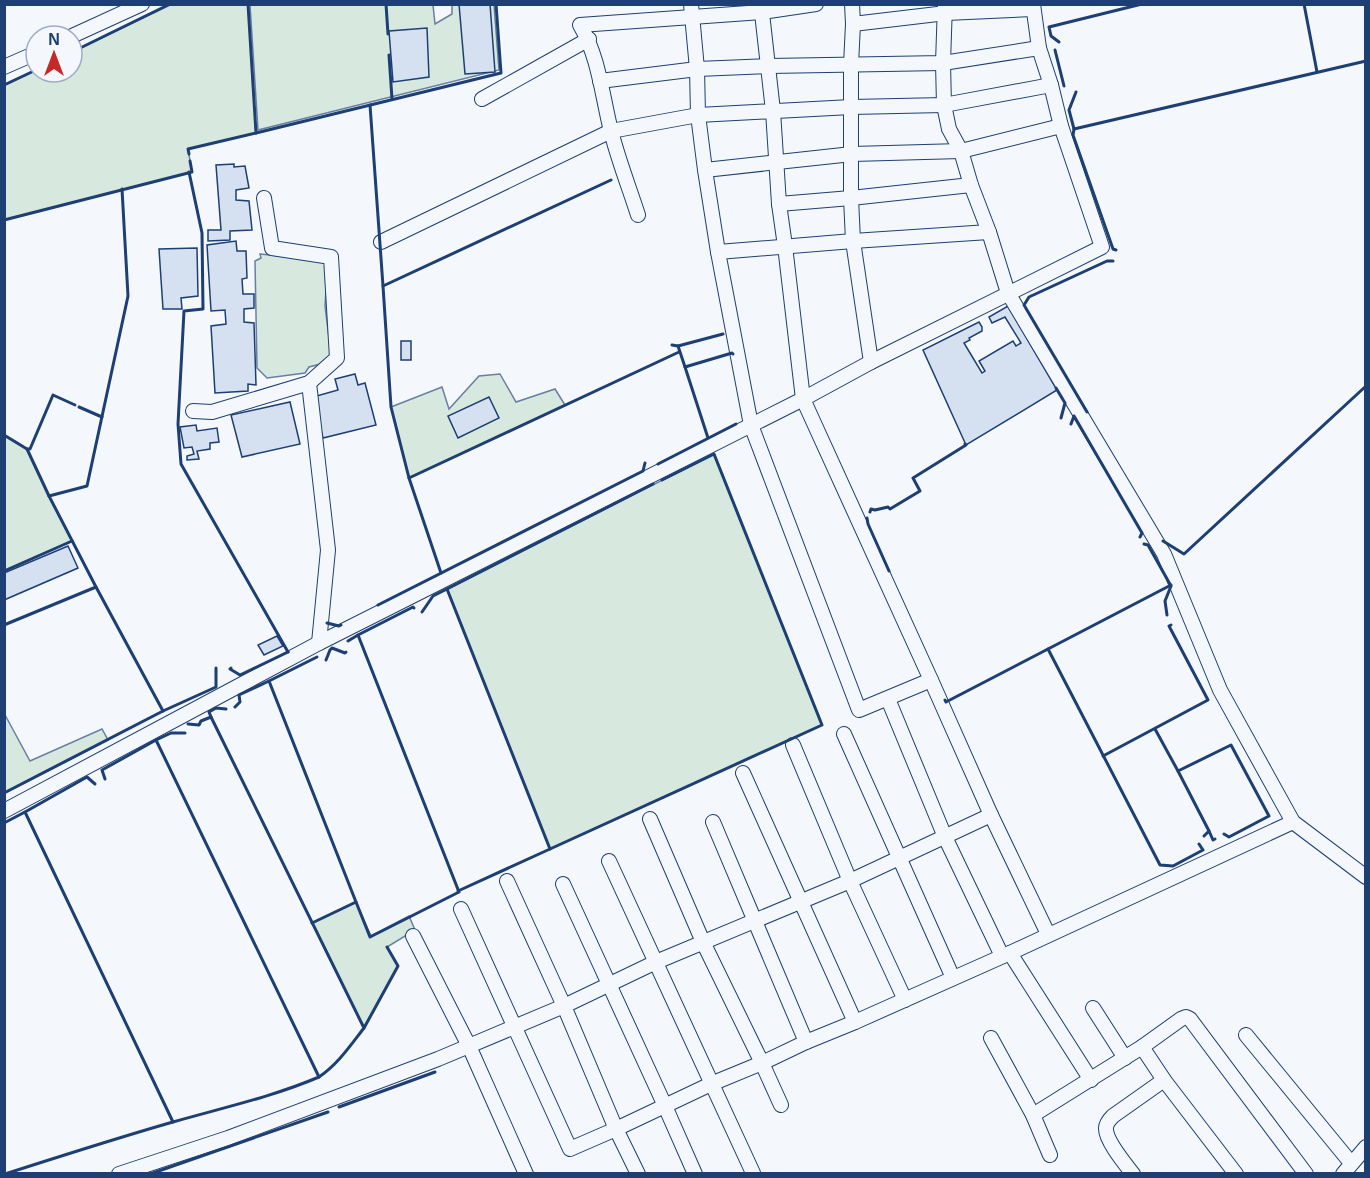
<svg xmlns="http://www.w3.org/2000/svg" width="1370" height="1178" font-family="Helvetica,sans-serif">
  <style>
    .green { fill: #d7e8df; stroke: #687fa3; stroke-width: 1.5 }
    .building { fill: #d5e0f0; stroke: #1d3f73; stroke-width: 1.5 }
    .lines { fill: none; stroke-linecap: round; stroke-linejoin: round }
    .minor-casing { stroke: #1d3f73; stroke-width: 16 }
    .minor { stroke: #f4f7fb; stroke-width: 14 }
    .wall { stroke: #1d3f73; stroke-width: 3 }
  </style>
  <rect width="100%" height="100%" fill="#f4f7fb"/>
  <g class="green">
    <path d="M170,5h78l8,128 -68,16 4,23 -187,48v-135l31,-15v2h36v-20z"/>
    <path d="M250,5h183l2,19 17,-10v-9h42l5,65 -241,60z"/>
    <path d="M260,254l68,7 -3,45 6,48 -3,8 -19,5 -4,6 -38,5 -10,-10 -2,-107 6,-3z"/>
    <path d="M500,374l16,28 39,-13 10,16 -156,73 -18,-71 51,-20 7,22 30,-33z"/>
    <path d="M4,435l23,14 22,47 23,45 -67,30z"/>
    <path d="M714,454l108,271 -272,124 -103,-260z"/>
    <path d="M4,713l26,48 72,-32 6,11 -103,53z"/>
    <path d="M356,902l15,34 38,-20 6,14 -28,17 11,19 -34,62 -52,-105z"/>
  </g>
  <g class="building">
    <path d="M459,4h31l5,68 -30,2z"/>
    <path d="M427,28l2,49 -36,5 -4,-51z"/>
    <path d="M234,164v3l11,-1 4,22 -13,2v10l13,1 3,29 -22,1v9l-22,1v-11h13l-5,-65z"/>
    <path d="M236,241l1,10h9l1,27 -5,1 1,15h11v14l-10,1v13l10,1 2,62 -8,-1v7l-33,2 -4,-67 15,-2 -1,-14 -14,1 -4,-66z"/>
    <path d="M197,248l1,48 -17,2 1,11h-19l-4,-60z"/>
    <path d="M1008,306l49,84 -91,55 -43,-95 56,-28 3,5v4l-13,7 1,2 -6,3 18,30 3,-2 -6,-10 34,-20 3,5 5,-3 -16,-26 -13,6 -3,-6z"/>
    <rect x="401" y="341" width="10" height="19"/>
    <path d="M355,374l3,11 7,-2 11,42 -53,13 -10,-41 25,-7 -3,-11z"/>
    <path d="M489,397l10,21 -41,20 -10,-22z"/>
    <path d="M290,402l10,42 -58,13 -11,-42z"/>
    <path d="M196,425l1,6 20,-3 2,14 -9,1v6l-13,2 2,8 -12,1v-4l7,-2 -2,-7 -8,1 -4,-21z"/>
    <path d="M68,546l10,22 -74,32v-27z"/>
    <path d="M277,636l6,10 -19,9 -6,-10z"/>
  </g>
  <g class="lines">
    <g class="minor-casing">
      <g id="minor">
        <path d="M691,4l6,65 1,46 7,55 13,82 33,173 108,285 72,-30"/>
        <path d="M761,4l12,107 6,93 6,42 18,153 128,281 60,135 57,119"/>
        <path d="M852,4l1,20 -2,41v133l2,43 18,121"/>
        <path d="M945,4l-2,59 1,42 5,24 12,22 10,34 18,47 19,61 156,261 56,136 73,132 73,55"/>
        <path d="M853,24l93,-11 87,-4"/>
        <path d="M72,36l70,-32"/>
        <path d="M4,67l32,-14"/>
        <path d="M600,81l97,-12 72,-3 174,-3 96,-15"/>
        <path d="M482,99l107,-60"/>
        <path d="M705,170l147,-16 109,-3 100,-25"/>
        <path d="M779,204l72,-6 120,-13"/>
        <path d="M638,215c-9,-28 -20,-56 -27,-84 -9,-36 -12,-74 -31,-106l182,-13 54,-8"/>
        <path d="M381,242l230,-111 87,-16 153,-8 93,-2 107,-20"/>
        <path d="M718,252l135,-11 136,-9"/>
        <path d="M309,383l19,167 -9,93"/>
        <path d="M193,411l19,1 97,-29 28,-25 -6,-101 -59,-9 -8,-50"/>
        <path d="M888,699l57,138 57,119"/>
        <path d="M844,734l109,244"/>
        <path d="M793,745l57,136 55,119"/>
        <path d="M743,773l112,249"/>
        <path d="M4,811l315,-168 484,-244 68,-37 231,-115 -41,-121 -10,-41 -12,-37 -6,-44"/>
        <path d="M650,819l53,123 59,121 19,42"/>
        <path d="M713,822l93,220"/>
        <path d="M609,861l144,312"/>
        <path d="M507,881l57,125 52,123 22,45"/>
        <path d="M563,884l102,222 30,68"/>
        <path d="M461,909l109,240 46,-20 95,-45 51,-21 44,-21 49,-20 155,-69 283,-131"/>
        <path d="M413,936l56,110 57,128"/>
        <path d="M1010,953l81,127"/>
        <path d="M1093,1008l32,50"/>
        <path d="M1246,1035l105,128"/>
        <path d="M991,1038l42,77 17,40"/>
        <path d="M1142,1047l22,33 72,94"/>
        <path d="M1033,1115l109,-68 39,-28 5,-2 4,2 116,155"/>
        <path d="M119,1174l109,-36 210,-79 126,-53 92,-44 194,-81 141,-66"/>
        <path d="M1133,1174c-7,-9 -28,-34 -27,-46 0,-4 4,-9 7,-12l51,-36"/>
        <path d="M1343,1174l23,-27"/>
      </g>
    </g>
    <use href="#minor" class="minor"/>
    <g class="wall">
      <path d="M386,4l2,30"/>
      <path d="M1304,4l13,68"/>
      <path d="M1059,42l-8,-6 -2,-9 93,-23"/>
      <path d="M1055,50l9,36"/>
      <path d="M72,52l98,-48"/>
      <path d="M389,55l3,44"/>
      <path d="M4,85l32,-15"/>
      <path d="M1076,92l-7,18 5,19 292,-68"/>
      <path d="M370,105l13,181"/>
      <path d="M1074,129l-1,6 40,114 3,1"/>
      <path d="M256,133l245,-60 -5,-69"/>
      <path d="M189,154l-1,-5 68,-16 -8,-129"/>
      <path d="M189,172l13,61 1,76 -19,2 -6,113 3,40 107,188"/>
      <path d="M122,189l6,107 -41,190 -38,10 47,91 67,124"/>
      <path d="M4,220l188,-48 -2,-11"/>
      <path d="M672,345l6,1 7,21 47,-14 1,1"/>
      <path d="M678,346l45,-12"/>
      <path d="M685,367l23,71"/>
      <path d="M1056,388l9,15 -4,15"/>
      <path d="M79,407l23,10"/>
      <path d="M1087,412l-63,-107 5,-8 78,-36h6"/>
      <path d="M1071,424l3,-8 68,117 -2,4"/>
      <path d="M4,435l23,14 22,47"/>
      <path d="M27,449h3l23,-54 22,10"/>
      <path d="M658,464l78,-40"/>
      <path d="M409,478l270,-126"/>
      <path d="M870,512l1,-3 4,1 13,-3 2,2 30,-18 -7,-13 53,-33 -1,-1"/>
      <path d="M867,518l1,6 21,47"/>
      <path d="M1163,541l21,13 182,-168"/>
      <path d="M1144,544l4,1 23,41 -6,15 2,14"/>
      <path d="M4,571l68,-30"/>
      <path d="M441,573l-32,-95 -18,-71 -8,-121 228,-106"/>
      <path d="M447,589l206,-105"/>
      <path d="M378,605l265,-134 2,-8"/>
      <path d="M422,612l11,-16 14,-7 103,260 -92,42"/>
      <path d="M327,623l12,3 2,-1"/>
      <path d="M4,625l92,-38"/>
      <path d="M358,635l55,-28 1,1"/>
      <path d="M348,641l10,-6 101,257 -89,45 -14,-35"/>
      <path d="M1048,649l123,-64"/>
      <path d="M326,660l4,-10 2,-2 13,5 1,-1"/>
      <path d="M231,668l-1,1 10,6 48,-23"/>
      <path d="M269,681l48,-24"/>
      <path d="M945,700l1,2 102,-53 112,216 13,1 30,-16 -4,-6"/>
      <path d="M235,707l5,-5 -1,-7 30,-14 87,221 -44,21"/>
      <path d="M211,717l-2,-5 7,-4 10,1"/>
      <path d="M188,724l11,1 2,-4 10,-4 153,311c-14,18 -26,36 -45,49"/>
      <path d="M1155,729l23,42 53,-26 38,71 -40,21 -5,-3"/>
      <path d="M156,740l15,-7h14"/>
      <path d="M1103,756l105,-56 -39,-74 2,-1"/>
      <path d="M1178,771l31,60"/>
      <path d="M4,793l159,-82 53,-24v-19"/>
      <path d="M25,812l62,-35 8,7"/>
      <path d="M4,823l21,-11 148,310"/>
      <path d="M1204,836l5,-5 4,9 2,-1"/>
      <path d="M550,849l272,-124 -108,-271 -52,26"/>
      <path d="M364,1028l34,-62 -11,-19"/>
      <path d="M339,1107l96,-35"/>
      <path d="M5,1174c56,-18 112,-36 168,-52 49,-14 99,-25 146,-45l-163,-337 -54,30 3,9"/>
      <path d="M150,1174l178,-62"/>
    </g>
  </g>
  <rect width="1370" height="1178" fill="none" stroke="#1d3f73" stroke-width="12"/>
  <g transform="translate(54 54)"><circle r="28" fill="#f4f7fb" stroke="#9eadc5" stroke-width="1.5"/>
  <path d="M0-4.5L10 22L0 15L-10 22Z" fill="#c62828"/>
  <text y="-9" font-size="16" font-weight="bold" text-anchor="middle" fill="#1d3f73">N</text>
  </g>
</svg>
